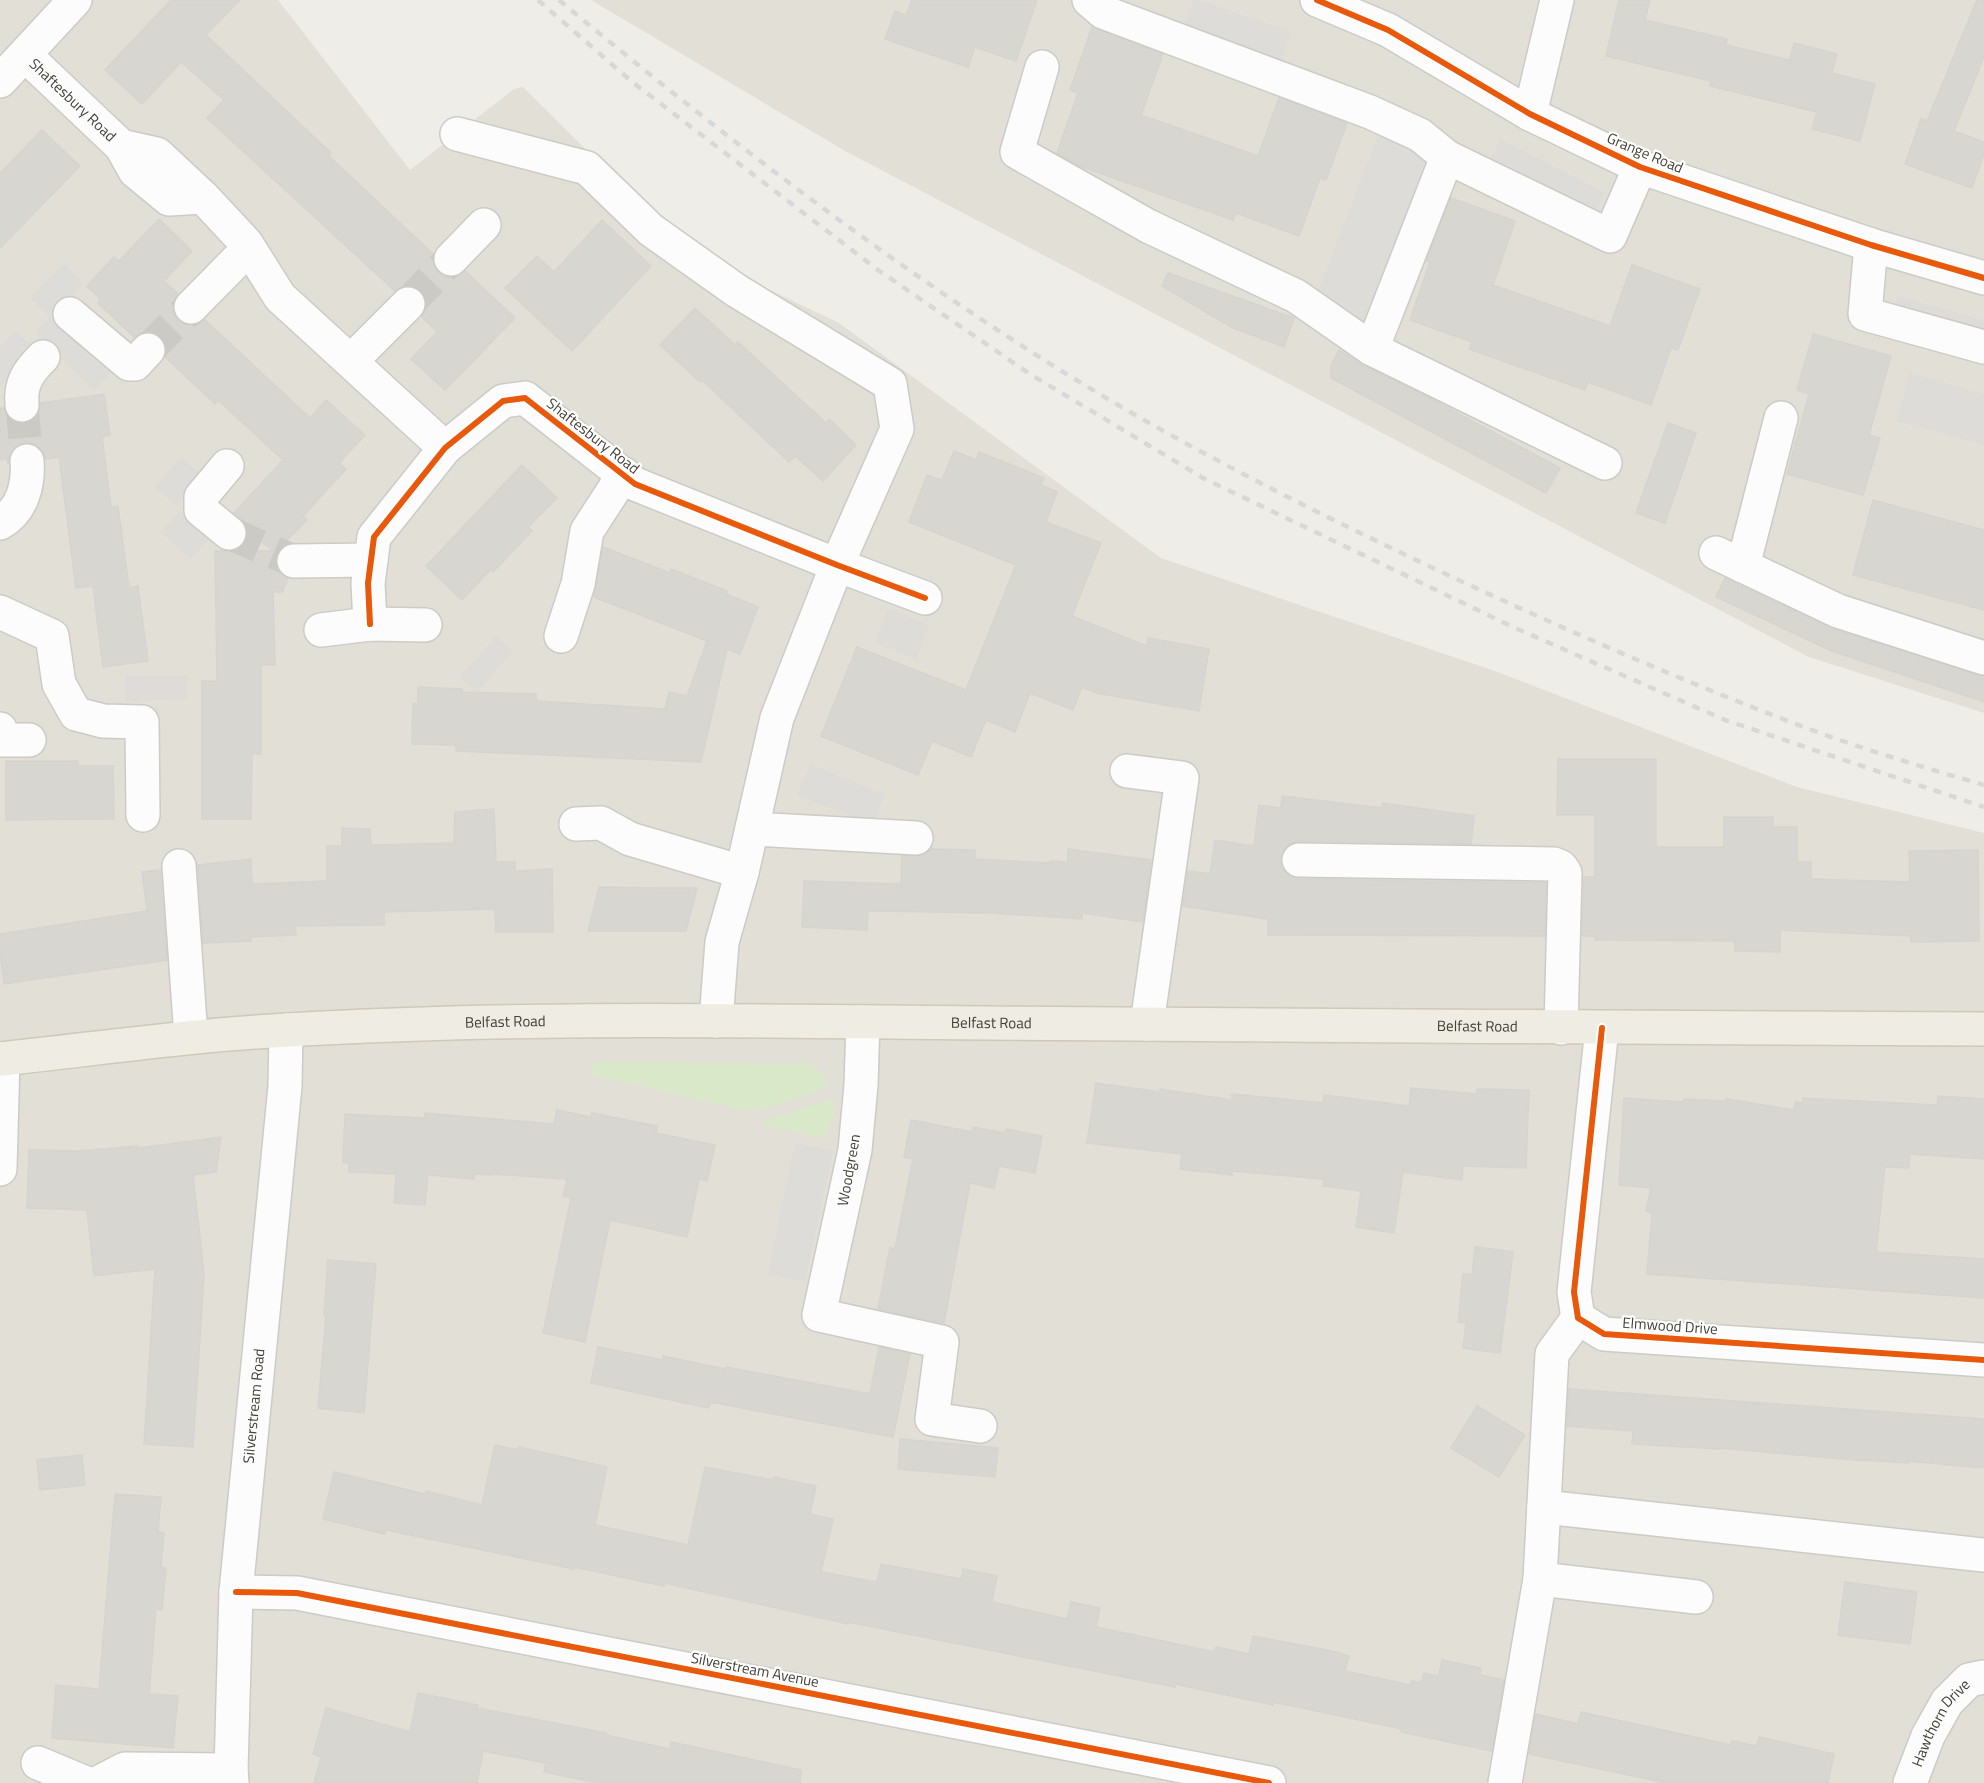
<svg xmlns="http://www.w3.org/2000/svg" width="1984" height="1783" font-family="'Titillium Web',sans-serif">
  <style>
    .residential { fill: #e2dfd6 }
    .green { fill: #dae8ca }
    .parking { fill: #dddcd8 }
    .building { fill: #d8d6d1; stroke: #d6d4ce; stroke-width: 1.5 }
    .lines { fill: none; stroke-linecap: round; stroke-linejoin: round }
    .minor-tunnel { stroke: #cccac4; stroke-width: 33; stroke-dasharray: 33 16; stroke-linecap: butt }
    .minor-casing { stroke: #cccbc6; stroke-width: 36 }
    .major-casing { stroke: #cfc9b7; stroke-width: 36 }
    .minor { stroke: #fcfcfc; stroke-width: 33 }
    .major { stroke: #efece3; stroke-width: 33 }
    .rail { stroke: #d8d8d7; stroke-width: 4.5; stroke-dasharray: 8 8; stroke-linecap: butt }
    .cycleway-casing { stroke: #fff; stroke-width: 10 }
    .cycleway { stroke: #e8590c; stroke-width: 6 }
    .labels { text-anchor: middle; stroke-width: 4.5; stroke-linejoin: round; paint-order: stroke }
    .street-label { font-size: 15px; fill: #433f35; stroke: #fff }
  </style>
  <rect width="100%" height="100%" fill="#eeede8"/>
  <g class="residential">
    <path d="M0,0h278l132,170 104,-81 9,-2 123,122 84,62 109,52 322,235 331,112 305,117 187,46v950h-1984z"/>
    <path d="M591,0h1393v713l-175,-56 -964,-506z"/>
  </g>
  <g class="green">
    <path d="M593,1062l216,1 14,11 5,14 -69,22 -24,-2 -143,-33z"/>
    <path d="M832,1099l2,17 -8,19 -8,2 -55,-12v-4z"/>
  </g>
  <g class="parking">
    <path d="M1193,0h7l91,32 -10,28 -97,-34z"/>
    <path d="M1379,133l51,19 -66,173 -51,-20z"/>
    <path d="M1500,139l105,54 -13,25 -104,-54z"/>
    <path d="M64,264l19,20 -30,31 58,57 -17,18 -59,-57 15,-16 -20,-19z"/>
    <path d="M1897,296l87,24v23l-93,-25z"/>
    <path d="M15,331l19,17 -34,39v-40z"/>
    <path d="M1910,373l74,21v51l-87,-24z"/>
    <path d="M181,458l22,19 -26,29 -22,-19z"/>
    <path d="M180,511l30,27 -19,21 -30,-27z"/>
    <path d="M888,609l41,16 -13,34 -41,-16z"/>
    <path d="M496,636l17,16 -36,40 -17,-15z"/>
    <path d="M126,675h61v25l-61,1z"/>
    <path d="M810,764l75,31 -12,30 -76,-30z"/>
    <path d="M795,1143l38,8 -28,131 -37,-8z"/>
  </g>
  <g class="building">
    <path d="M171,0h69l-34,35 125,118 -3,2 105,99v10l5,9 9,4h9l9,-6 50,47 -70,72 -34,-31 26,-27 -15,-15 4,-9v-8l-4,-9 -10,-5h-9l-8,5 -188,-173 17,-18 -43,-38 -39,42 -37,-34z"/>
    <path d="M912,0h125l-21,61 -41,-14 -7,20 -83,-28 10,-28 11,4z"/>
    <path d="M1619,0h31l-5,20 82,19 -1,6 64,15 4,-17 43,11 -5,19 43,11 -15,57 -48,-12 5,-17 -107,-26 1,-5 -105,-25z"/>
    <path d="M1977,0h7v57l-30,74 30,11v12l-12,34 -67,-24 16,-45 6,2z"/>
    <path d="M1092,27l71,27 -22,61 117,41 21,-58 68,25 -21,57 -6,-2 -21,58 -63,-23 -3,7 -156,-55 -20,-12 21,-60 -8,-3z"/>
    <path d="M42,130l38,36 -80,82v-75z"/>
    <path d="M1451,198l64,23 -22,64 117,41 22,-61 68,24 -22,61 -7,-2 -20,57 -63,-23 -3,8 -116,-41 3,-7 -62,-22 20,-58 -4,-1z"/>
    <path d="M159,219l33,32 -28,30 14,13 -5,9v8l4,9 10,5h10l8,-5 105,98 16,-18 39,35 -26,28 7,6 -43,47 4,4 -30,31 -2,11 3,8 10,8 -6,14h-9l2,73h-14v89h-9l-1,65h-49v-138h15l-2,-130h58l-26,-22 -6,-10 -7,-6 49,-53 -65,-60 -3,4 -50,-47 1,-12 -6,-9 -7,-4h-10l-9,5 -36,-34 3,-3 -14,-14 27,-29 5,4z"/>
    <path d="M602,220l49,46 -79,85 -67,-63 32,-32 17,16z"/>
    <path d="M1168,273l126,45 -10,29 -53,-20 -69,-41z"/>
    <path d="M695,308l40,37 3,-3 88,81 3,-4 27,26 -33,36 -28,-25 -6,6 -87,-82 -2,2 -40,-37z"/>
    <path d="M1813,334l78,22 -22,79 11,3 -17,57 -76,-21 22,-80 -12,-4z"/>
    <path d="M1339,350l25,16 58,28 138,74 -14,25 -215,-115v-12z"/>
    <path d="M104,394l6,41 -8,2 9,70 7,-1 11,82 9,-2 10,75 -45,6 -10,-81 -17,2 -17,-131 -14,2 -2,-8 -7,-6 -10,-3 -9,3 -6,7 -3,12 -1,-5 -7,1v-52h4l2,7 7,6 10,3 8,-3 7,-7 3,-11z"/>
    <path d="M1668,423l28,10 -31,90 -29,-10z"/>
    <path d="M954,451l22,9 3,-8 65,26 -3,7 16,7 -11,30 55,21 -29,73 75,30 1,-8 61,11 -10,62 -103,-18 -14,-6 -9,23 -43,-17 -15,39 -29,-12 -15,37 -39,-16 -14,34 -97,-39 36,-89 109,43 50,-125 -107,-43 18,-47 15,5z"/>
    <path d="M522,465l35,33 -29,29 4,4 -39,41 -2,-3 -29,31 -36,-34z"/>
    <path d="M1873,500l111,30v80l-131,-35z"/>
    <path d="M603,547l67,26 1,-4 56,22 -1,3 32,13 -18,47 -13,-5 -26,113 -245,-11v-6l-44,-1 1,-40h5v-17l44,2v3l74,2v7l129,8 4,-17 18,4 20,-55 -113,-44z"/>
    <path d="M1725,578l107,51 152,47v26l-152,-51 -116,-54z"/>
    <path d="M1558,759h98v88h68v-30h49v10h24v35h14v17l99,3 -1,-31 69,-1 1,91 -68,1v-6l-131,-6v22l-45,-1v-10l-140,-1v-4h-13l2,-59h11v-62h-38z"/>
    <path d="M6,761h72v5h35l1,53 -108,1z"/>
    <path d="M1282,796l100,12 1,-5 91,13 -3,28 -172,-3 -10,3 -6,7 -3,8 2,10 7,7 10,3 247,4 -1,53 -277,-1v-16l-85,-13 5,-35 22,3 5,-34 39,6 5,-41 22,3z"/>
    <path d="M494,809l2,53h19v9l37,-2 1,63h-57l-1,-23 -111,3v13l-89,1 1,9 -46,2 1,4 -48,2 -5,-78 53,-6 1,25 75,-3v-35h15v-18l28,1 1,16 83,-2 1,-31z"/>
    <path d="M931,849l44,1v9l75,4v-2l18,1v-13l83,11 -8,62 -61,-9v6l-90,-6 -124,-2 -1,19 -65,-3 2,-46 97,3 1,-28 22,-1z"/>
    <path d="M160,870l7,90 -163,24 -4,-31v-19l147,-23 -5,-39z"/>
    <path d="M599,887l56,1h42l-11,43h-98z"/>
    <path d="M1096,1083l64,9v-3l72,11v-6l91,9 1,-8 85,11 2,-18 66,6v-5l52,1 -3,78 -63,-2 -1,14 -59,-8 -9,61 -38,-6 5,-36 -38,-5 1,-7 -92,-8v4l-52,-6 2,-15 -95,-11z"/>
    <path d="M1938,1096l46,3v60l-74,-5 -1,14 -24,-1 -9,85 108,7v39l-337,-24 5,-61 -6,-2 5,-23 -32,-3 5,-87 60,4v-3l42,2v-2l68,11 1,-8 8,1v-5l134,7z"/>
    <path d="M557,1110l34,7 1,-4 65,13 -1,7 59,12 -8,36 -8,-2 -12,58 -77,-17 -25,122 -42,-9 28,-135 -8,-2 4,-17 -75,-5v1l-17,-1 -1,5 -46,-4 -3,30 -31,-2 2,-29 -47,-2v-9l-6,-1 2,-48 80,4v-5l129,11z"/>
    <path d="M911,1120l61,12 1,-5 32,6 1,-4 36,7 -7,37 -36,-7 -5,22 -24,-5 -26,140 -66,-14 12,-61 5,1 18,-90 -9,-2z"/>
    <path d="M221,1137l-5,35 -23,3 11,99 -11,173 -49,-3 11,-175 -61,7 -7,-66 -60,-2 2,-58 51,1 57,-5v2z"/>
    <path d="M1475,1247l38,5 -13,101 -37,-5 3,-25 -8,-1 5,-48h9z"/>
    <path d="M328,1260l48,4 -12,149 -46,-5 8,-92 -2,-1z"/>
    <path d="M598,1347l65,13v-4l62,13 1,-2 144,27 9,-47 31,7 -17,83 -177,-34h-6l-1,5 -118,-25z"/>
    <path d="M1569,1389l415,30v49l-76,-7v2l-43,-3v1l-145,-13v1l-88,-5 1,-13 -66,-5z"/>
    <path d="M1477,1406l48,29 -26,42 -48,-29z"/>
    <path d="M900,1439l98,9 -3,29 -97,-8z"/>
    <path d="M495,1445l23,5 1,-3 88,20 -12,58 93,20 17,-78 68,13 1,-3 42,9 -6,28 23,5 -12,53 56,10 4,-18 80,15 2,-10 34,7 -5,26 75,17 4,-17 29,6 -4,19 119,25 1,-5 33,7 4,-18 79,15 17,5 -4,15 66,14 1,-4 9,2 3,-10 15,3 3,-16 39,8 -1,7 24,5 -12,71 -91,-19 1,-3 -129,-27v3l-98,-21v3l-327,-65v2l-184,-41v3l-90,-19v2l-188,-39 -1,4 -62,-15 11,-47 91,22 1,-3 56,14z"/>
    <path d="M82,1455l3,30 -45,5 -3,-30z"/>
    <path d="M115,1494l46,3 -3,35 6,1 -3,34 5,1 -4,42 -6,-1 -7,85 29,2 -5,52 -121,-10 4,-53 43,4z"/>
    <path d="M1845,1582l72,10 -7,52 -72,-9z"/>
    <path d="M418,1693l60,12 -1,3 130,25 -1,2 64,14 1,-7 130,28 -1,13h-202l-54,-11 2,-9 -63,-12 -6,32h-163l7,-26 -8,-3 13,-46 84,24z"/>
    <path d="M1581,1712l150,33 1,-4 25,5 2,-9 75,17 -6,29h-162l-137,-29 7,-40 42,10z"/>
  </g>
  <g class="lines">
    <g class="minor-tunnel">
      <path d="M408,304l43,-45"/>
      <path d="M148,350l43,-43"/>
      <path d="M22,405l5,56"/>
      <path d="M229,533l65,28"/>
    </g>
    <g class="minor-casing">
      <g id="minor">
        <path d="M1089,0l14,12 267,100 50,23 27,22"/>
        <path d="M1317,0l71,30 142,84 110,53 231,78 113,33"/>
        <path id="s1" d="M26,56l95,90 36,8 46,43 43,46 34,54 165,151"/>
        <path d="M1042,67l-25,85 131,74 148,70 76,53"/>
        <path d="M0,81l75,-81"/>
        <path d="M1530,114l27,-114"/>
        <path d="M457,134l130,34 64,62 86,61 153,93 7,45 -60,136 -60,153 -35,154 -20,70 -6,79"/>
        <path d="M121,146l14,25 34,28 34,-2"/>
        <path d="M1871,245l-6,69 119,33"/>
        <path d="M451,259l33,-34"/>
        <path d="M191,307l58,-59"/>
        <path d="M70,314l59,50h6l13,-14"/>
        <path d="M351,361l57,-57"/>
        <path d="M22,405c-2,-22 6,-33 21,-48"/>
        <path d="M1605,463l-233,-114 75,-192 163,79 30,-69"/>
        <path d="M227,466l-26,31v13l28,23"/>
        <path d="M0,523c22,-12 29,-38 27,-62"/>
        <path d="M1716,553l122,58 146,47"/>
        <path d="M294,561l77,-1"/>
        <path d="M1743,566l38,-148"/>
        <path d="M0,612l52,24 7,48 17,30 27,7 39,1 1,93"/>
        <path d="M370,624l-2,-41 6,-46 71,-89 58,-47 22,-3 110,86 202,81 88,33"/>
        <path d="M321,630l49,-6 55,1"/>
        <path d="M561,636l17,-52 9,-53 37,-57"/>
        <path d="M0,729l1,11h28"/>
        <path d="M1127,771l55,7 -35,246"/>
        <path d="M576,824l25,-1 29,16 112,33"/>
        <path d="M752,829l164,9"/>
        <path d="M1299,860l255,4 7,3 4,6 -4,155"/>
        <path d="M179,866l12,171"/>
        <path d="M863,1022l-2,63 -6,65 -36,165 123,27 -10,77 48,7"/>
        <path d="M1602,1028l-28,264 4,26 26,16 380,26"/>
        <path d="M0,1169l3,-110"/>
        <path d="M1544,1507l440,48"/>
        <path d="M1540,1579l156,18"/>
        <path d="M236,1592l61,1 972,190"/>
        <path d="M38,1763l48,20"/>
        <path d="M98,1783l27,-14 106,1"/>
        <path id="s2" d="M232,1783l-1,-13 5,-178 49,-506 1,-56"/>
        <path d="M1505,1783l35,-204 12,-225 26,-36"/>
        <path id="s3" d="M1910,1783l18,-47 19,-34 22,-22 15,-3"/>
      </g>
    </g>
    <g class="major-casing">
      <g id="major">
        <path id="s4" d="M0,1059c96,-10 191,-24 288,-29 232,-14 465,-9 698,-7 333,2 665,5 998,6"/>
      </g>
    </g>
    <use href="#minor" class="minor"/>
    <use href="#major" class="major"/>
    <g class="rail">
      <path d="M538,0l93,81 247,189 152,104 173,104 310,149 212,93 259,87"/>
      <path d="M559,0c154,128 313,251 482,358 124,79 259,147 392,210 117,55 235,107 355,153 64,25 131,45 196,64"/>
    </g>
    <g class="cycleway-casing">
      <g id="cycleway">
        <path d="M1317,0l71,30 142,84 110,53 231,78 113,33"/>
        <path d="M370,624l-2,-41 6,-46 71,-89 58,-47 22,-3 110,86 202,81 88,33"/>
        <path d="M1602,1028l-28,264 4,26 26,16 380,26"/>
        <path d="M236,1592l61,1 972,190"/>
      </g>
    </g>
    <use href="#cycleway" class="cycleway"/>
  </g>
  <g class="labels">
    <g class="street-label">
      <text dy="5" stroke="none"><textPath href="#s1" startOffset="64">Shaftesbury Road</textPath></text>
      <text transform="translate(1645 153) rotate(23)" y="5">Grange Road</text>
      <text transform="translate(593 436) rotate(38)" y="5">Shaftesbury Road</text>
      <text dy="5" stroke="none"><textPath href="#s4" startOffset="507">Belfast Road</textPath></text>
      <text dy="5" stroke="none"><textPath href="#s4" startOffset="993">Belfast Road</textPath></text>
      <text dy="5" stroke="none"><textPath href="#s4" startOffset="1479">Belfast Road</textPath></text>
      <text transform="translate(849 1170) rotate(-80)" y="5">Woodgreen</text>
      <text transform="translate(1670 1326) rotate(4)" y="5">Elmwood Drive</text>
      <text dy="5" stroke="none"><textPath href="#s2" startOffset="378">Silverstream Road</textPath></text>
      <text transform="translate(755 1670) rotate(11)" y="5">Silverstream Avenue</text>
      <text dy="5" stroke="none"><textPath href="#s3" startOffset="68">Hawthorn Drive</textPath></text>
    </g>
  </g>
</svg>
